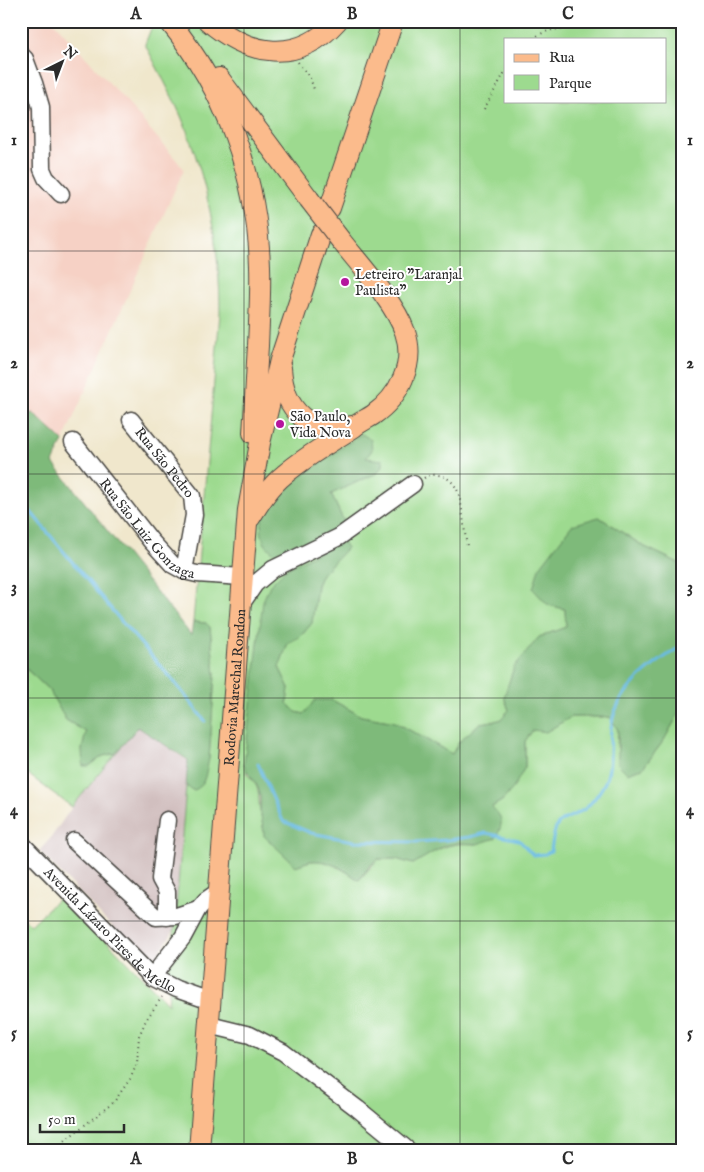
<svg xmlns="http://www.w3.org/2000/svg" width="704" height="1172" font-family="'IM FELL English',serif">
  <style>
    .built { fill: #f6d1c5 }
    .industrial { fill: #d1bfbf }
    .green { fill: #9dda8f; stroke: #64825d; fill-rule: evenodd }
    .forest { fill: #7eba7a; stroke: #547252 }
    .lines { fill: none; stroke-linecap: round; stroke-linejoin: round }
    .stream { stroke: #69bbe5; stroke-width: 3 }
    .minor-casing { stroke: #494743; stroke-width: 19 }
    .major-casing { stroke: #494743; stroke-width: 22 }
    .path { stroke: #494743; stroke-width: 2; stroke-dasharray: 1 4; stroke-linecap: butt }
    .minor { stroke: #fff; stroke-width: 16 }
    .major { stroke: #fbbb8c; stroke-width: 20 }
    .major-bridge-casing { stroke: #494743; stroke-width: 22; stroke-linecap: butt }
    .major-bridge { stroke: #fbbb8c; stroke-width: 20 }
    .grid { fill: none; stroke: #2b2b2b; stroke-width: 1; stroke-opacity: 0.55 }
    .poi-dot { fill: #b5179e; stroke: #fff; stroke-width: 2 }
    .labels { text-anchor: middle; stroke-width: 4; stroke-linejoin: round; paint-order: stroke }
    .poi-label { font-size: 14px; fill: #2b2b2b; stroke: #fff; text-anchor: start }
    .street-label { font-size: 14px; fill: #2b2b2b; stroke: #fff }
    .neatline { fill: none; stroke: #2b2b2b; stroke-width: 2 }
    .grid-label { font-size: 16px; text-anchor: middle; font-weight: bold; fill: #2b2b2b }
  </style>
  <rect width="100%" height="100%" fill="#fff"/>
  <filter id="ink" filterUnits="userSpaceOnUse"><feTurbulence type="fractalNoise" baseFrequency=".02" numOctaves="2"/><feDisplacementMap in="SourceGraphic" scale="10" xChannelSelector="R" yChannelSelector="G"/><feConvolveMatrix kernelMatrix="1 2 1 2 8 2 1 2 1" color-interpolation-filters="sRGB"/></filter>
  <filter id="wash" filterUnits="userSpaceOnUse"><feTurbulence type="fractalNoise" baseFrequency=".0096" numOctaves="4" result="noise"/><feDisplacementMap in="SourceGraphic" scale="20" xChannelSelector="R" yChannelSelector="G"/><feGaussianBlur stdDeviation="1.12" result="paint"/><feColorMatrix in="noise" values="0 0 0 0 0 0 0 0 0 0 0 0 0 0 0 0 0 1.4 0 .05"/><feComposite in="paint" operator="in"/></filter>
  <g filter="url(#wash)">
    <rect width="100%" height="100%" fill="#f0e7cc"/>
    <path class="built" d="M21,21h32l77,85 54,63 -121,272 -42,-38z"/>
    <path class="industrial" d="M138,727l50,34 -13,168 -25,37 -111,-115 11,-12 22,-32z"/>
    <g class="green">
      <path d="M154,21h529v325l-2,2 2,11v206l-40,-19 -44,-29 -51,88 17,4 1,18 -27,10 -35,60 5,13 -9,10 -20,3 -21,19 -7,12 -57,-32 -34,-6 -29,-16 -28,14 -8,-2 -9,-9 2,-15 -10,-21 9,-24 13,-7 11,-13 5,-38 5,-11 24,-26 -60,21 -40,204c18,17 10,22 15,43 1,7 3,13 4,20l31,30c5,-2 10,-4 15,-5 18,-2 34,10 48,19l19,-21h18l17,5c26,-15 32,-22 64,-20l15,-37 11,-7 22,-33v-26l8,-11 13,1 25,-14h39l8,13 -1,17 26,21 21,-28 14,-25 5,-4v440h-662v-236l10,10 31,-30 106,109 2,-22 -10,-6 12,-16 14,-174 9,5 14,-32 6,-84 -5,-48 -4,-4 -13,-1 27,-309c0,-67 -13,-135 -39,-197 -11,-25 -24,-48 -36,-72zM505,39h160v62h-160zM362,434l4,24 11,15 -46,21 14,30 -57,32z"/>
      <path d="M21,664l28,26 17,30 20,12 -4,18 7,16 14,-10 13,-3 -44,54 -51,-38z"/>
    </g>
    <g class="forest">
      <path d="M33,413l30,28 -10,22 138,172 2,-13 13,1 4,4 5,48 -6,84 -4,18 -3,8 -8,6 -8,-5 2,-26 -50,-33 -22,26 -13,3 -14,10h-6l-1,-16 4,-18 -20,-12 -17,-30 -28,-26v-211l5,-4 -5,-6v-28z"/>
      <path d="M362,434l9,6 1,10 -6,8 17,2v6l-6,7 -46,21 14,30 -2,5 -56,27 -11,-1c-3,-3 -8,-7 -11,-11 -17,-35 29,-63 52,-79 15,-11 30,-21 45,-31z"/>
      <path d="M599,517l44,29 40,19v146l-5,4 -14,25 -21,28 -16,5 -9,-9v-34l-8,-13h-39l-25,15 -13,-2 -8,11v26l-11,20 -11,13 -11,7c12,12 11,16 4,31l-19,6 -18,-1 -15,3 -31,18 -17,-5h-18l-8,7 -11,14c-13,-9 -30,-21 -48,-19 -5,1 -10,3 -15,5l-32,-30c0,-7 -2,-13 -3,-20 -2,-9 1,-20 -3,-28 -4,-10 -11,-13 -14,-24l19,-163 7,-16 16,-16 56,-29 5,8 -25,26 -5,11 -5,38 -11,13 -13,7 -9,24 10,21 -2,15 9,9 8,2 11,-14h17l29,16 34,6 57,32 7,-12 21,-19 20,-3 9,-10 -5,-13 10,-30 25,-30 27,-10 -1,-18 -17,-4 -15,-16 6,-21 33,-43z"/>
    </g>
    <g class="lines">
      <g class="stream">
        <path d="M21,500l105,127 46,52 33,42"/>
        <path d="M258,764l25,57 28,12 43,8 62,1 31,-2 23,-3 16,-4 33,7 14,15 12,-1 6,-3c1,-7 2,-16 5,-23 4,-11 22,-12 31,-21 6,-6 12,-14 16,-21 10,-17 6,-38 8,-57 3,-38 42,-65 72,-84"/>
      </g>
    </g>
  </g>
  <g filter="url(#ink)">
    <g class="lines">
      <g class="minor-casing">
        <g id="minor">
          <path d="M21,55l4,4 9,24 7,24 1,62 4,9 15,16"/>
          <path id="s1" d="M131,420l61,76 2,19 -10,56"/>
          <path id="s2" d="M73,442l78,99 22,24 11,6 13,3 45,3"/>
          <path d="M240,606l15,-22 18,-15 66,-32 74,-53"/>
          <path d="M167,820l-7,59 7,13v25"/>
          <path d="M74,841l82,76 20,-1 22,-7"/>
          <path id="s3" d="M21,843l131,134 24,12 34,12"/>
          <path d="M152,977l31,-40 15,-28 8,-9 13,-9"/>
          <path d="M209,1025l41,10 33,17 75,57 51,42"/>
        </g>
      </g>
      <g class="major-casing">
        <g id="major">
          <path d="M169,21c57,70 88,155 91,245 1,26 -1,53 -2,80 -2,29 -3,58 -5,87"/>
          <path d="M208,21c41,35 90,44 129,0"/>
          <path d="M219,78l90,121"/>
          <path d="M330,208l63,-187"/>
          <path d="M281,368c3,42 28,68 71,58"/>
          <path d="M250,518c10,-16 20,-32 35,-44 21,-18 46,-32 69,-47 6,-5 13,-8 19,-12 26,-18 43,-51 32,-83 -10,-29 -43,-65 -63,-90"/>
          <path id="s4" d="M199,1151l49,-641 12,-67 20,-83 41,-126"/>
        </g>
      </g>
      <g class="path">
        <path d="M533,39c21,-17 42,-5 64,-18"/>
        <path d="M298,62l12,16 5,14"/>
        <path d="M484,109l21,-37"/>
        <path d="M21,150l7,-5"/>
        <path d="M424,478c14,-8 29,0 34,14 5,14 6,39 9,54"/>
        <path d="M54,1151l14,-13 46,-36 16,-23 7,-15 2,-28 7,-16 16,-23"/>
      </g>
      <use href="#minor" class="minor"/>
      <use href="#major" class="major"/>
      <g class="major-bridge-casing">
        <path id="major-bridge" d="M309,199l33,43"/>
      </g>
      <use href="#major-bridge" class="major-bridge"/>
    </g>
  </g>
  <path class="grid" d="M244,21v1130M460,21v1130M21,251h662M21,474h662M21,698h662M21,921h662"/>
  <g class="poi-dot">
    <circle cx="345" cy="282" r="5"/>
    <circle cx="280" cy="424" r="5"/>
  </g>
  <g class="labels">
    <g class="poi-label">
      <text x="355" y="279">Letreiro "Laranjal<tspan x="355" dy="16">Paulista"</tspan></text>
      <text x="290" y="421">São Paulo,<tspan x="290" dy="16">Vida Nova</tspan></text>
    </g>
    <g class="street-label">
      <text dy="5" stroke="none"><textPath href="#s1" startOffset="54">Rua São Pedro</textPath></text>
      <text dy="5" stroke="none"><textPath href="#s2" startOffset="115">Rua São Luiz Gonzaga</textPath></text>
      <text dy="5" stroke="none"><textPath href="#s4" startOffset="465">Rodovia Marechal Rondon</textPath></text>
      <text dy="5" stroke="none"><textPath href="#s3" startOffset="125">Avenida Lázaro Pires de Mello</textPath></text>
    </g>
  </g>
  <rect width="704" height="1172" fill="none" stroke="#fff" stroke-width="55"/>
  <rect x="504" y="38" width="162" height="65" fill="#ffffff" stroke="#aaaaaa"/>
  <rect x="514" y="54" width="25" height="8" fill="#fbbb8c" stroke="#aaaaaa"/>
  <text x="549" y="62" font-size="15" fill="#2b2b2b">Rua</text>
  <rect x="514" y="75" width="25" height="15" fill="#9dda8f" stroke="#aaaaaa"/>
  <text x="549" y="88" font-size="15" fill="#2b2b2b">Parque</text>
  <g transform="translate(62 62) rotate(42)" stroke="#ffffff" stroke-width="4" paint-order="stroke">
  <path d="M0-4L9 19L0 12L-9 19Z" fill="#2b2b2b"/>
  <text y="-8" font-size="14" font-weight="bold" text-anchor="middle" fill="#2b2b2b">N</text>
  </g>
  <path d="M40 1124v8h84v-8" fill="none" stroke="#2b2b2b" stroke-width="2.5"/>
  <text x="48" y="1124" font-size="15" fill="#2b2b2b" stroke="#ffffff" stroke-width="4" paint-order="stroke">50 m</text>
  <rect x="28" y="28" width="648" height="1116" class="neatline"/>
  <g class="grid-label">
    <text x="136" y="19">A</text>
    <text x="352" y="19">B</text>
    <text x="568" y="19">C</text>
    <text x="14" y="145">1</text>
    <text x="690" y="145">1</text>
    <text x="14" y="368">2</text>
    <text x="690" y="368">2</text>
    <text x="14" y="592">3</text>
    <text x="690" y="592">3</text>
    <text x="14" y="815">4</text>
    <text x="690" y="815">4</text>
    <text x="14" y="1038">5</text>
    <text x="690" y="1038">5</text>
    <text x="136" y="1164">A</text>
    <text x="352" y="1164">B</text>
    <text x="568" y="1164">C</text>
  </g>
</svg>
